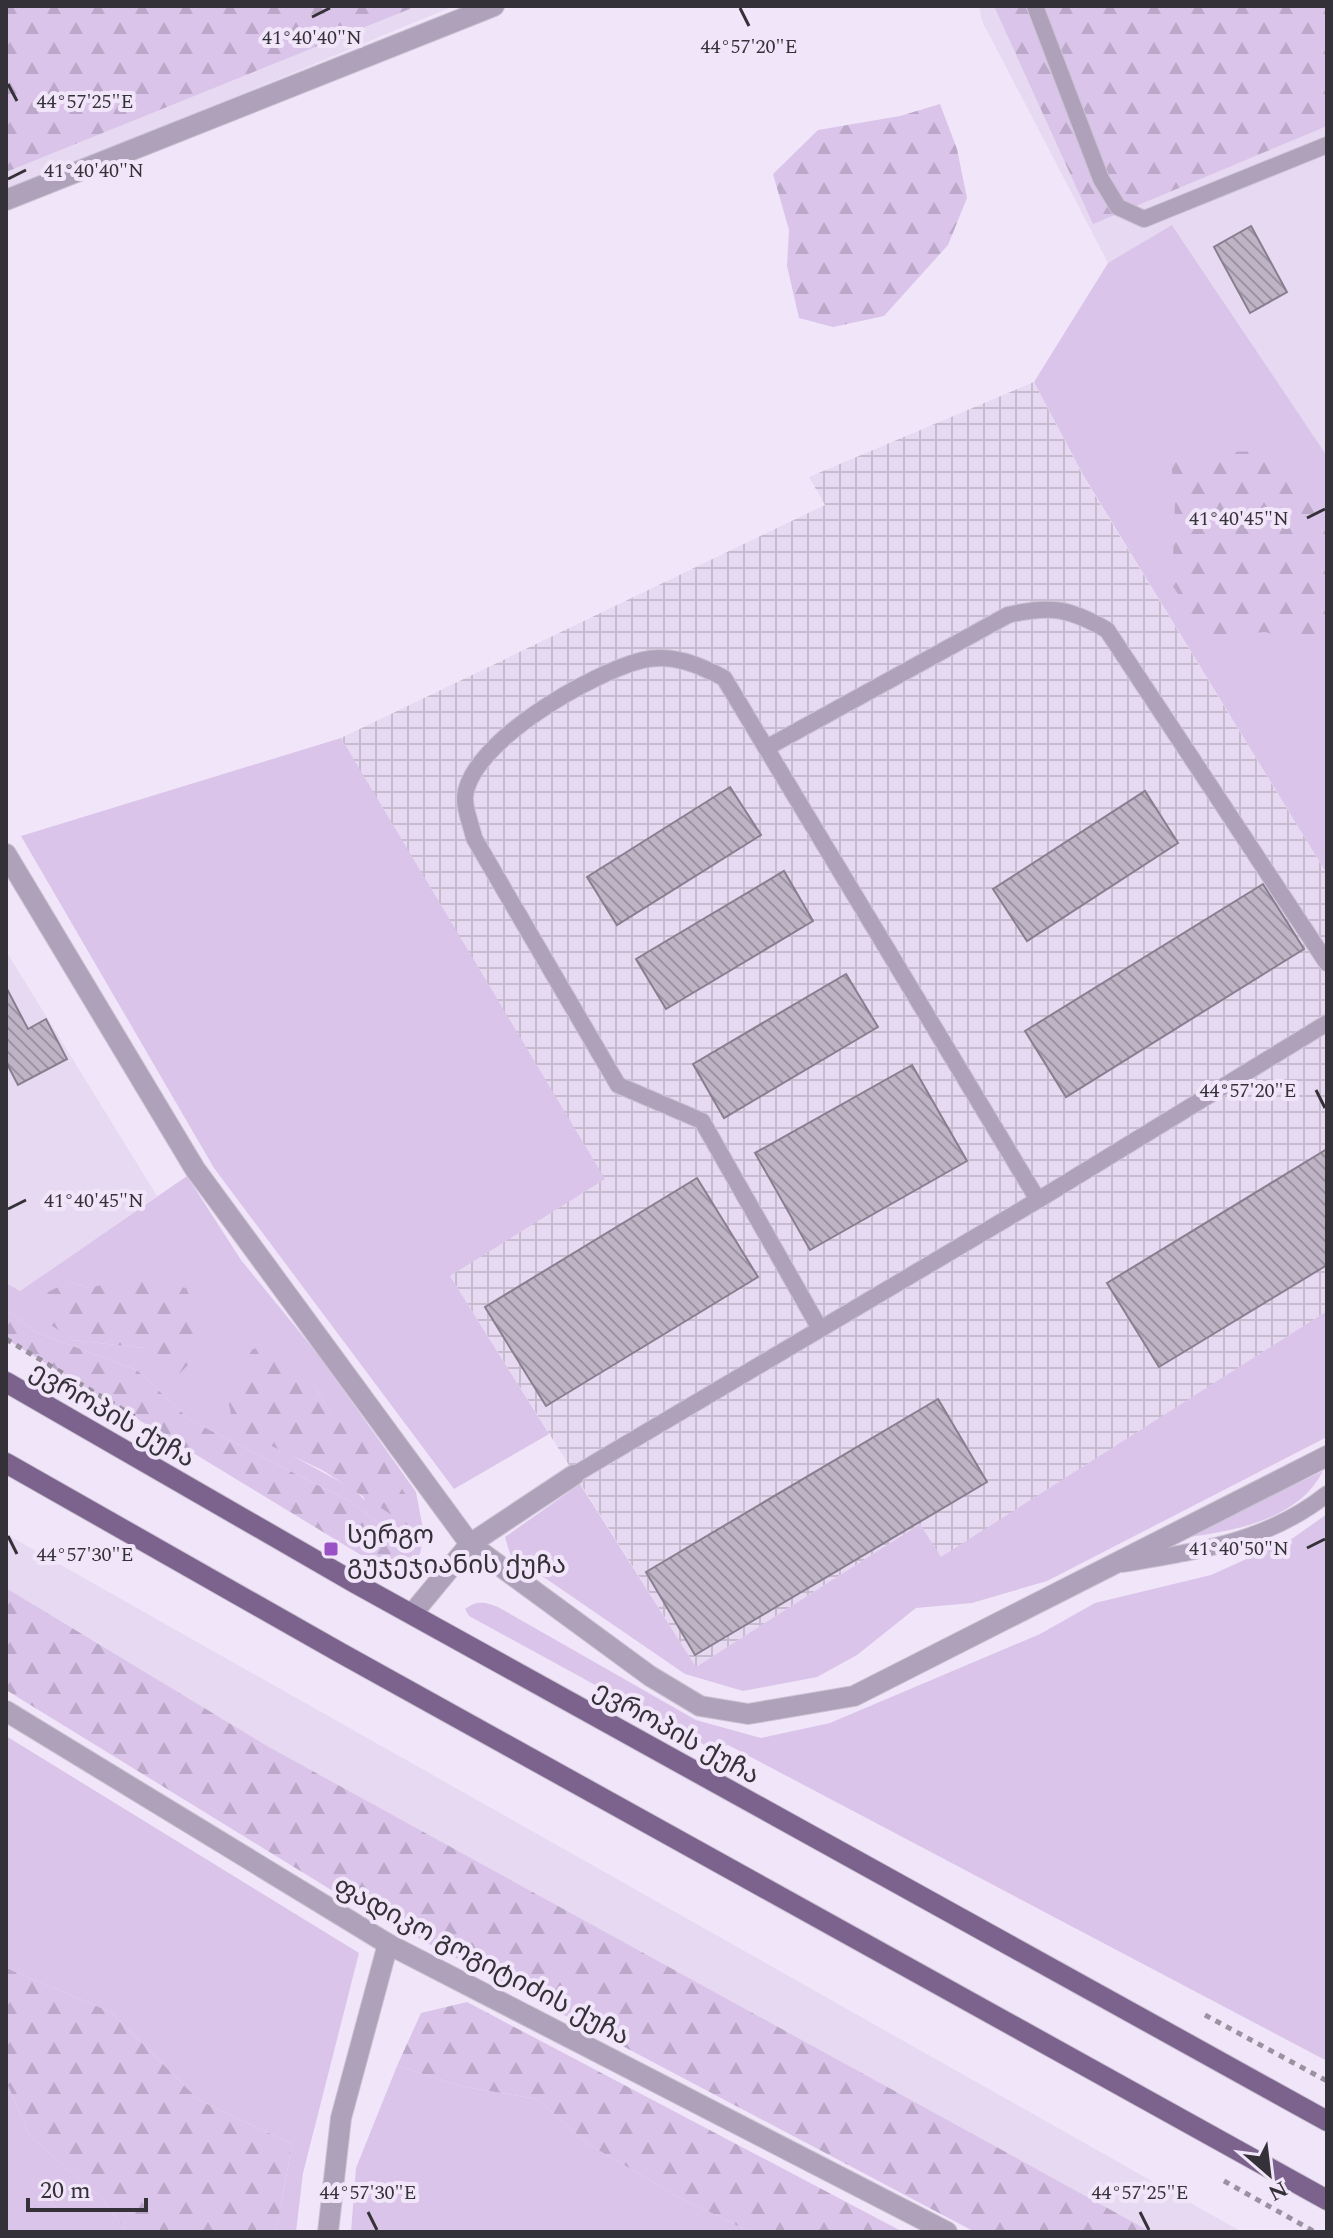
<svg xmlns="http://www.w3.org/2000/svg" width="1333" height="2238" font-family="Spectral,'Noto Sans Georgian',serif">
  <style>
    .built { fill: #e7d9f1 }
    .industrial { fill: url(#industrial-grid) }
    .green { fill: #dac4e9; fill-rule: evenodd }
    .forest { fill: url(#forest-firs) }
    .building { fill: url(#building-back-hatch); stroke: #887e8f; stroke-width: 2 }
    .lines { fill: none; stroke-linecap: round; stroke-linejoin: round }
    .lane-casing { stroke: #cbc2d2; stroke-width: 18 }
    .street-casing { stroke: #cbc2d2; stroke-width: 22 }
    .primary-casing { stroke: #cbc2d2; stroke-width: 22 }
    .path { stroke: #9a92a0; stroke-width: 5; stroke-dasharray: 6 6; stroke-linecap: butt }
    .lane { stroke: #afa1ba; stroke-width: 16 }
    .street { stroke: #afa1ba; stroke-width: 20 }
    .primary { stroke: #7c638e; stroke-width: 20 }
    .ticks { fill: none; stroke: #353138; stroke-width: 3 }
    .poi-dot { fill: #9951c5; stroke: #f1e6f9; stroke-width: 3 }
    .labels { text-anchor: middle; stroke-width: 8; stroke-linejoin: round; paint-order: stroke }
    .street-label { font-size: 26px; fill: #353138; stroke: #f1e6f9 }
    .poi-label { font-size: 26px; fill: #353138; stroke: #f1e6f9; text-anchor: start }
    .ticks-label { font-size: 20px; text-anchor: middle; fill: #353138; stroke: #f1e6f9; stroke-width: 8; stroke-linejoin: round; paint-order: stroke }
  </style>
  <defs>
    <pattern id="industrial-grid" width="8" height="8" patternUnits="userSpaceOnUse" patternTransform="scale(2)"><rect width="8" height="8" fill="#e7d9f1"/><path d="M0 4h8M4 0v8" fill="none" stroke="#c7bbcf"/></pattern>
    <pattern id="forest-firs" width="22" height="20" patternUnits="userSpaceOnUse" patternTransform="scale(2)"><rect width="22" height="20" fill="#dac4e9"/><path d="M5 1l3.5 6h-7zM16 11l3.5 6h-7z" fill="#bca9c9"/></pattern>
    <pattern id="building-back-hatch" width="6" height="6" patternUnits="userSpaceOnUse" patternTransform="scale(2)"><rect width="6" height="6" fill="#beb4c6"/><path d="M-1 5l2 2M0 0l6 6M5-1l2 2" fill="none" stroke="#9b93a2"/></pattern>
  </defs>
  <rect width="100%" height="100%" fill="#f1e6f9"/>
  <g class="built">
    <path d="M6,6h448l-448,186z"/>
    <path d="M979,6h348v450l-154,-230 -65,37 -126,-242z"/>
    <path d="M6,951l151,245 -137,95 -14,-8z"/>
    <path d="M6,1534l1236,698h-91l-882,-485 -263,-159z"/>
  </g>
  <path class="industrial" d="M1034,382l49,94 244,398v437l-386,247 -21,-34 -224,143 -246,-391 -109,-538 484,-233 -16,-28z"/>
  <g class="green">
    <path d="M1172,225l155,231v418l-244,-399 -49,-93 74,-119z"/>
    <path d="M341,738l264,441 -155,97 99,158 -95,55 -240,-321 -193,-332z"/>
    <path d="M187,1176l54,84 79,97 96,135 8,42 -4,20 -69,-52 -161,-82 -53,-50 -102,-38 -29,-23v-26l14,8zM68,1282l21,6 87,88 -33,-28 -70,-8zM311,1381l20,33 34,87 -10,-11 -73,-40z"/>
    <path d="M1327,1311v126l-280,144 -75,22 -56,5 -59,47 -40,22 -74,14 -58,-17 -175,-120 -5,-17 75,-53 116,183 224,-143 21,33z"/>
    <path d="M1323,1471c-24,49 -92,61 -142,67z"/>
    <path d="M1327,1514v547l-599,-316 -16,4 -243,-133 -4,-7c12,-9 20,-7 33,-2l198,113 65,18 69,-15 210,-89 55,-31 116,-28 82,-37z"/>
    <path d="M6,1736l353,217 -56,220 -7,59h-20l16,-88 -93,-44 -88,-88 -105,-44z"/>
    <path d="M397,2066l68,21 72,12 51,45 87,51 75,37h-399l5,-64z"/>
    <path d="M6,2081l24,55 71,62 26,34h-121z"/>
  </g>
  <g class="forest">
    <path d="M6,6h411l-411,166z"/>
    <path d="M994,6h333v120l-234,98z"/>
    <path d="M940,104l17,45 10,49 -19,47 -64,71 -51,11 -34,-9 -12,-52 2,-36 -16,-56 45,-44 82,-14z"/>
    <path d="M1268,451l43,29 16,24v136l-27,1 -35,-9 -58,5 -35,-52 3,-83 -4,-41 48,-9z"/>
    <path d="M138,1276l48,12 16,34 -14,43 -11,11 -23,-5 -11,-23 -70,-8 -25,-17 -6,-28 26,-13 21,6z"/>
    <path d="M6,1309l29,23 102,38 53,50 161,82 69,52 -23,23 -391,-238z"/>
    <path d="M265,1343l46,38 20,33 26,16 30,34 25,41 -3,21 -87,-56 -88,-42 -8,-37 26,-41z"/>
    <path d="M6,1588l263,159 882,485h-176l-616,-325 -353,-217z"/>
    <path d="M6,1968l105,44 88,88 93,44 -16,88h-149l-26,-34 -71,-62 -24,-55z"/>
    <path d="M467,2002l436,230h-153l-75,-37 -87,-51 -51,-45 -72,-12 -68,-21 24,-53z"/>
  </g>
  <g class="building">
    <path d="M1251,226l36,66 -37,21 -36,-66z"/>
    <path d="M730,787l31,48 -144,90 -30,-48z"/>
    <path d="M1145,791l33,52 -151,98 -34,-52z"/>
    <path d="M784,871l29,50 -147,88 -30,-50z"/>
    <path d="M1263,884l41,65 -238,148 -41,-66z"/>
    <path d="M846,974l32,53 -154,91 -31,-54z"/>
    <path d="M6,987l22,42 18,-10 21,40 -49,26 -12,-23z"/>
    <path d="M912,1065l55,96 -157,89 -55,-97z"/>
    <path d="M1327,1149v116l-168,102 -52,-84z"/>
    <path d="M697,1178l61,99 -212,129 -61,-99z"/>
    <path d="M938,1399l49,83 -292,173 -49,-83z"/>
  </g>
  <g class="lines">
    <g class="lane-casing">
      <g id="lane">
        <path d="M1035,6l66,173 17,28 26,12 183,-74"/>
        <path d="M766,748l242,-133c42,-10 61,-7 99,15l220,333"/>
        <path d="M820,1329l-118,-208 -84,-36 -144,-247c-2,-11 -10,-29 -9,-41 5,-55 128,-125 178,-137 29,-7 56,5 81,18l314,522"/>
        <path d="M574,1475l464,-275 289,-177"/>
        <path d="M1123,1564c74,-13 144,-22 204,-70"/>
      </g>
    </g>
    <g class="street-casing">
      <g id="street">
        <path d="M6,200l488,-194"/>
        <path d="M6,854l189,315 275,375 180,132 50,30 48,8 106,-18 473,-240"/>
        <path d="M412,1614l58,-70 104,-69"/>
        <path d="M6,1711l382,233 559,288"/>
        <path d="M328,2232l13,-114 47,-174"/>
      </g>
    </g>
    <g class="primary-casing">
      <g id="primary">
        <path d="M6,1382l349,201 972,538"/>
        <path d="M6,1463l333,189 988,548"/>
      </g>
    </g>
    <g class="path">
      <path d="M6,1339l129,78"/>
      <path d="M1205,2015l122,66"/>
      <path d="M1224,2181l91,51"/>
    </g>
    <use href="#lane" class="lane"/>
    <use href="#street" class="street"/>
    <use href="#primary" class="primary"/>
  </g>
  <path class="ticks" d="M740,8l9,18M312,17l18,-9M8,84l9,17M8,179l18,-9M1307,518l18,-9M1316,1090l9,18M8,1209l18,-9M8,1536l9,18M1307,1548l18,-9M368,2212l9,18M1140,2212l9,18"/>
  <rect class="poi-dot" x="323" y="1541" width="16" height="16" rx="4"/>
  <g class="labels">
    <g class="street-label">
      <text transform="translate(113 1414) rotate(30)" y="9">ევროპის ქუჩა</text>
      <text transform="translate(677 1732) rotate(29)" y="9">ევროპის ქუჩა</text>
      <text transform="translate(482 1960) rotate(28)" y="9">ფადიკო გოგიტიძის ქუჩა</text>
    </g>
    <g class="poi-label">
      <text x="347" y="1543">სერგო<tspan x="347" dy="30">გუჯეჯიანის ქუჩა</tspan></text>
    </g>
  </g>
  <g class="ticks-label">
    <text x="312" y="44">41°40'40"N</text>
    <text x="749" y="53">44°57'20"E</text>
    <text x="85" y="108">44°57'25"E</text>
    <text x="94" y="177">41°40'40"N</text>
    <text x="1239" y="525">41°40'45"N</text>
    <text x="1248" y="1097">44°57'20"E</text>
    <text x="94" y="1207">41°40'45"N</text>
    <text x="1239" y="1555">41°40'50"N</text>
    <text x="85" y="1561">44°57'30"E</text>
    <text x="368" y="2199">44°57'30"E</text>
    <text x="1140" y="2199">44°57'25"E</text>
  </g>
  <rect width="1333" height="2238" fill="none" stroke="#353138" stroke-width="16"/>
  <g transform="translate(1269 2174) rotate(152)" stroke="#f1e6f9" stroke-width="6" paint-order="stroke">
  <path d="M0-6L14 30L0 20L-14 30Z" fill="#353138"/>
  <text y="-12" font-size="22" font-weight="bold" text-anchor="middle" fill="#353138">N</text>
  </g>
  <path d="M28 2198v12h118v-12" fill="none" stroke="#353138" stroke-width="4"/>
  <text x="40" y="2198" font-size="24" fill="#353138" stroke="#f1e6f9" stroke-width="6" paint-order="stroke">20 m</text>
</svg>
